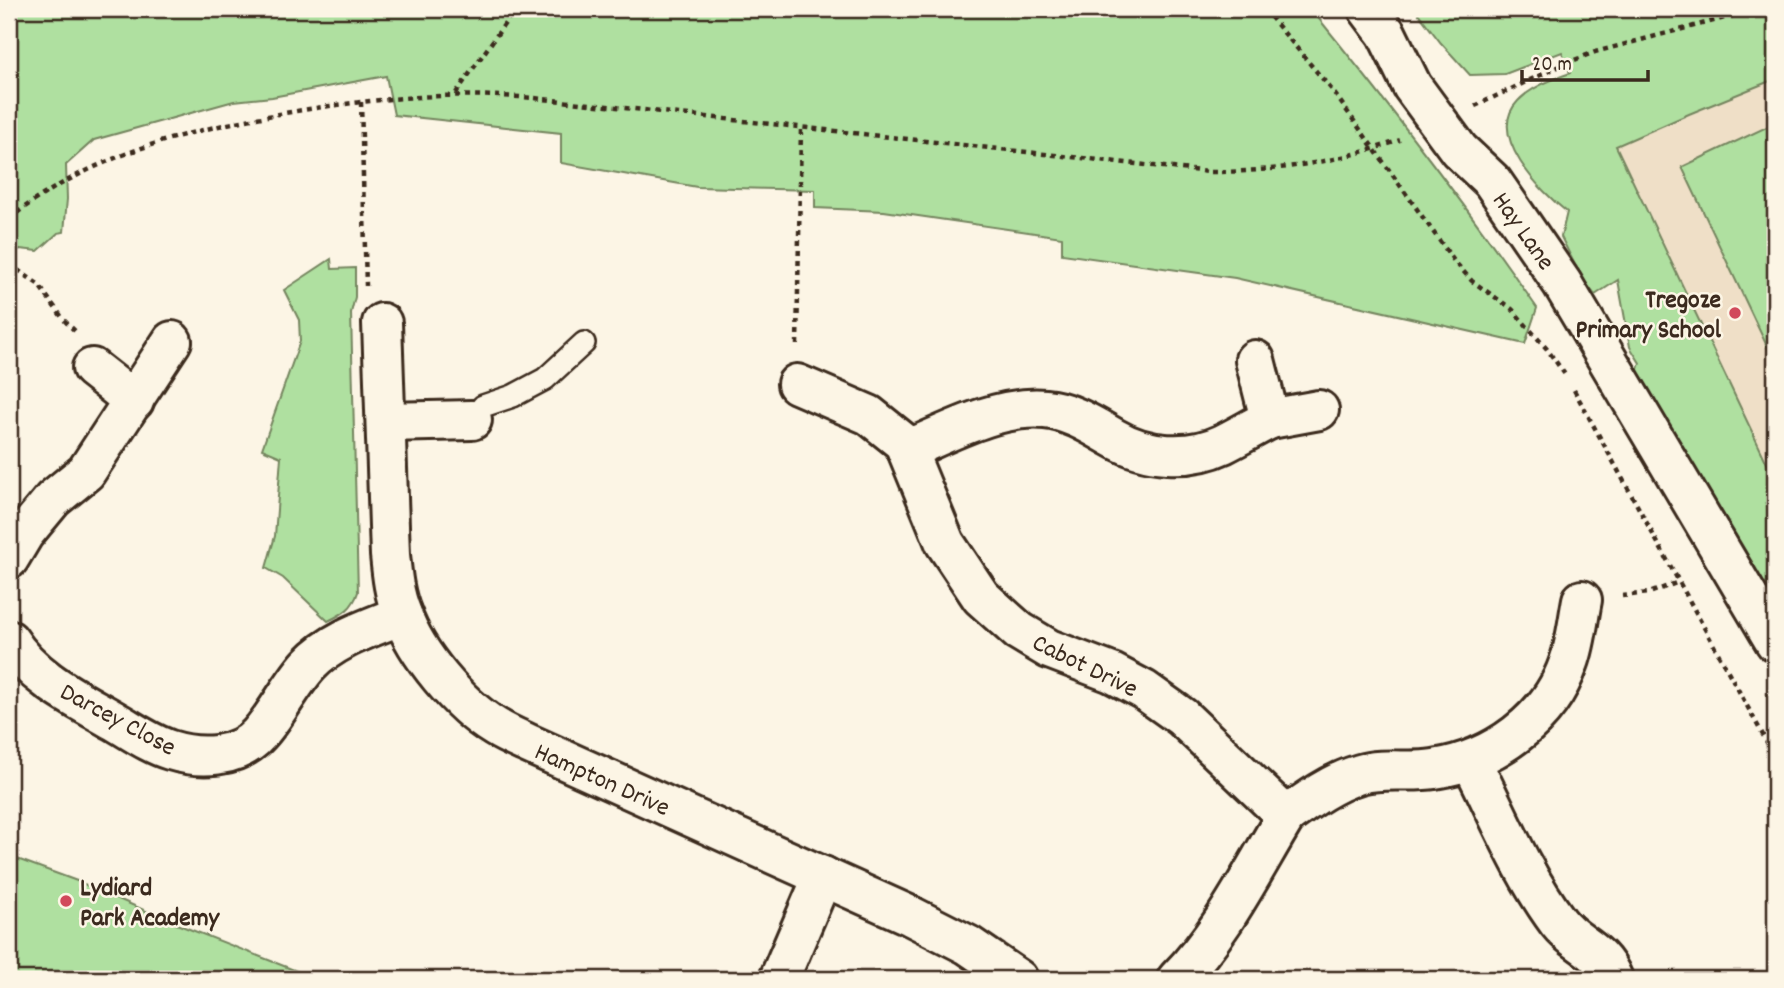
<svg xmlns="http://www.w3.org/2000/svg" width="1784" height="988" font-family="Dekko,sans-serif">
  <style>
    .built { fill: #efdfc7 }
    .green { fill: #afe0a0; stroke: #75855f; stroke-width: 2 }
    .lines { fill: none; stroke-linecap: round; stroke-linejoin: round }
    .lane-casing { stroke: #3b2a1e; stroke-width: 26 }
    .street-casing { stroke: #3b2a1e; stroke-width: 44 }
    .secondary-casing { stroke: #3b2a1e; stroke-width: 44 }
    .path { stroke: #3b2a1e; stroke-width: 4.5; stroke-dasharray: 5 5; stroke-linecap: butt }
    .lane { stroke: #fcf5e5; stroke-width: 21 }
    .street { stroke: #fcf5e5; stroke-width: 38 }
    .secondary { stroke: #fcf5e5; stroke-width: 38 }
    .poi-dot { fill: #d1495b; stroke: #fcf5e5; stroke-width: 2.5 }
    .labels { text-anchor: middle; stroke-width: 5; stroke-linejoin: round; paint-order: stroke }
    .street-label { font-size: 26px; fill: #3b2a1e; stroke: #fcf5e5 }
    .poi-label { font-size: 26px; font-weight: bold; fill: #3b2a1e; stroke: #fcf5e5; text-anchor: end }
  </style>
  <rect width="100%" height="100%" fill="#fcf5e5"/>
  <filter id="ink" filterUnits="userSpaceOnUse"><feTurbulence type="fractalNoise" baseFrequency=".0143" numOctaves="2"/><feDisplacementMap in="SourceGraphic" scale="14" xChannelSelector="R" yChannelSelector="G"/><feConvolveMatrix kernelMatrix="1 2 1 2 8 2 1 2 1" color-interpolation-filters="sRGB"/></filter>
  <g filter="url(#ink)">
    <path class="built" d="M1775,79v401l-160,-334z"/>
    <g class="green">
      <path d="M9,9h1302c79,97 155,196 226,299l-12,36 -290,-66 -173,-24v-17l-178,-26 -69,-3v-18l-118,-3 -136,-24v-30l-167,-18 -8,-39 -114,21 -38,4 -140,39 -28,25 1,34 -3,33 -6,1 -20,18 -18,-2 -11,8z"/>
      <path d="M1415,9h360v70l-86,35 -73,32 159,334v124l-62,-107 -77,-122 4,-12 -10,-16 -12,-67 -23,15 -15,-20 -19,-38 6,-25c-26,-20 -82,-77 -49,-111 14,-15 34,-21 52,-28l-8,-21 -57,22 -35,1 -29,-32z"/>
      <path d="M1775,123v240l-93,-196z"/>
      <path d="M331,259l1,10 23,-1v29l-4,16 7,279c-5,16 -15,22 -30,29l-45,-43 -17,-10 9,-32 6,-79 -19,-8 38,-108 -1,-21 -15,-30z"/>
      <path d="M9,856l68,25 92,40 148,58h-308z"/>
    </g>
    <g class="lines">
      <g class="lane-casing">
        <path id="lane" d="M472,420l11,-14 30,-10 32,-17 39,-36"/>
      </g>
      <g class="street-casing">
        <g id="street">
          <path d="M382,323l8,232c2,20 4,40 12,59 14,40 57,91 93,113 11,7 23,12 34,17l382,172 57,29 50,34"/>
          <path d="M92,368l42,33"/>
          <path d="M797,384l72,31 35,28 41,100 36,54 38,34 30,18 63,24 32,17 38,27 104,99c-34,56 -63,116 -109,163"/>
          <path d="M1270,419l49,-9"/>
          <path d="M387,422l85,-2"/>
          <path d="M907,450c42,-18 91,-45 138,-41 25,2 48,17 69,29 32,19 75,22 109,6 16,-8 31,-17 47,-25l-15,-59"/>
          <path d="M9,559l15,-25 29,-35 33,-27 86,-131"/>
          <path d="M9,640c24,38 66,58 104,80 18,10 37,24 57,30 29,9 67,9 89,-16 19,-21 31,-48 50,-69 24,-26 61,-37 93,-50"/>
          <path d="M1471,761c27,53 51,113 87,161 18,24 42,25 55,57"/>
          <path d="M1286,816c22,-16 47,-34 74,-42 23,-7 50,-1 74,-5 59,-9 115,-48 135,-107 7,-19 9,-42 13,-62"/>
          <path d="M779,979l44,-103"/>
        </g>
      </g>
      <g class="secondary-casing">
        <path id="secondary" d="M1368,9l18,24 26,53 47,64 33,31 70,102 213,359"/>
      </g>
      <g class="path">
        <path d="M1264,9l68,81 122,171 18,20 40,28 35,40 19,27"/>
        <path d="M456,93l59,-84"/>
        <path d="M361,102l5,184"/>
        <path d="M1475,106l89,-42 31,-12 164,-43"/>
        <path d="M9,219c86,-69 201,-95 307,-111 74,-11 144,-16 218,-10l675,74c66,0 129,-10 191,-32"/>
        <path d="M9,264l29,20 26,36 12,12"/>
        <path d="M797,345l4,-217"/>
        <path d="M1574,390l201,367"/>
        <path d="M1622,596l27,-3 30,-11"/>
      </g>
      <use href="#lane" class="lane"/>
      <use href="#street" class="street"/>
      <use href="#secondary" class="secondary"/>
    </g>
  </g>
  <g class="poi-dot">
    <circle cx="1735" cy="313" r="7"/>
    <circle cx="66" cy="901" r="7"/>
  </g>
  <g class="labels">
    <g class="street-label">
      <text transform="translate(1525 230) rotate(55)" y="9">Hay Lane</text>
      <text transform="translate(1086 664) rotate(26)" y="9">Cabot Drive</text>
      <text transform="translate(119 718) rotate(28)" y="9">Darcey Close</text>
      <text transform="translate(603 778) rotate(24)" y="9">Hampton Drive</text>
    </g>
    <g class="poi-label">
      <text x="1721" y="307">Tregoze<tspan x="1721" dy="30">Primary School</tspan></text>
      <text x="80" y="895" text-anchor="start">Lydiard<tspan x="80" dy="30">Park Academy</tspan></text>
    </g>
  </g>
  <rect width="1784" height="988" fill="none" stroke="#fcf5e5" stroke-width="35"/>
  <rect x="18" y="18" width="1749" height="953" fill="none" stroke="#3b2a1e" stroke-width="2.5" filter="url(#ink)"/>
  <path d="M1522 70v10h126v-10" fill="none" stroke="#3b2a1e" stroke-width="3.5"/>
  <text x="1532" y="70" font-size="21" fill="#3b2a1e" stroke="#fcf5e5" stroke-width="5" paint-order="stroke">20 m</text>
</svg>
